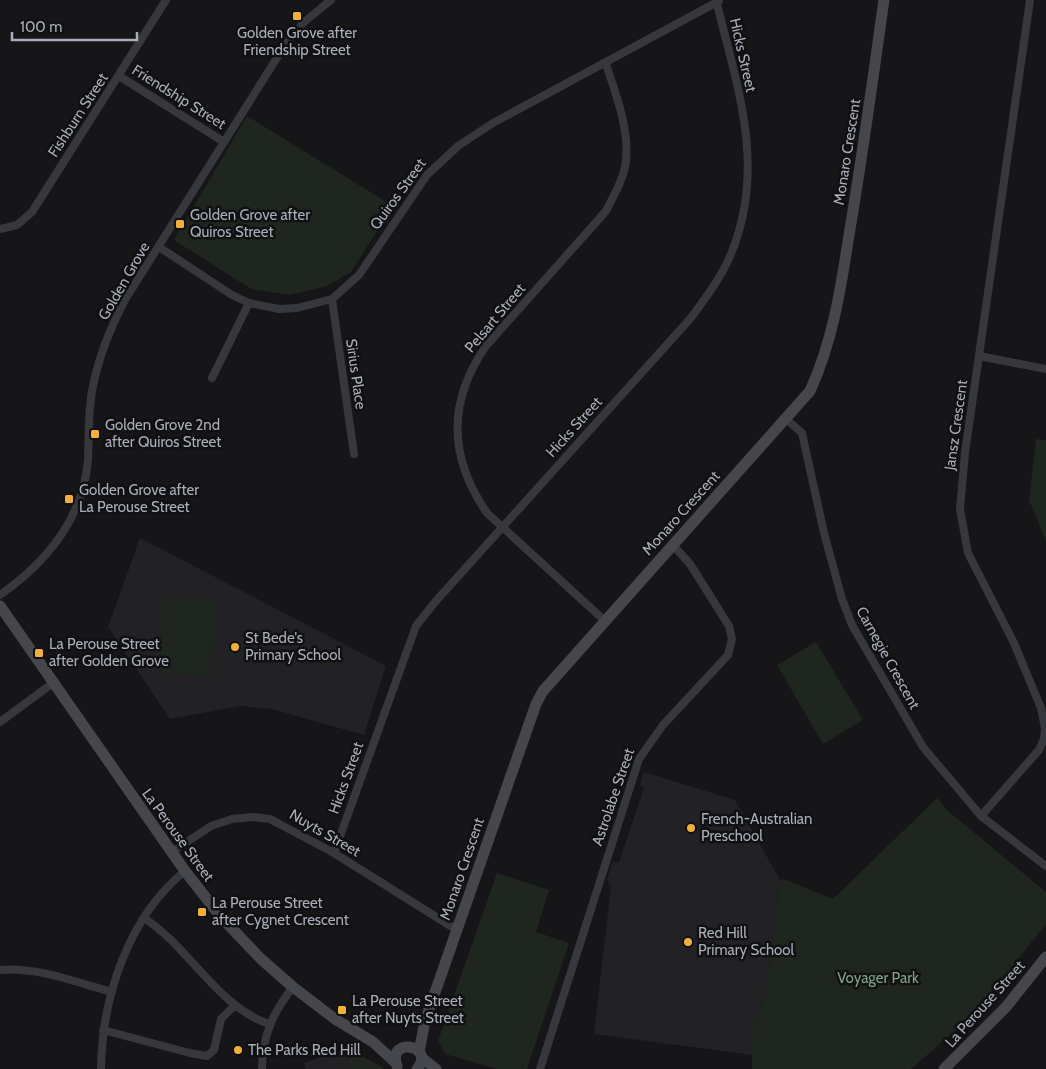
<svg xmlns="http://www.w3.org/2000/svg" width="1046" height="1069" font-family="Cabin,sans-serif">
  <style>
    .built { fill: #222225 }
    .green { fill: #1e261f }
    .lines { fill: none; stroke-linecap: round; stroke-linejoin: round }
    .street { stroke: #37383d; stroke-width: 8 }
    .secondary { stroke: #45474d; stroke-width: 11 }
    .poi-dot { fill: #f2b134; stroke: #111113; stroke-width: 2 }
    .labels { text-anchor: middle; stroke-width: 5; stroke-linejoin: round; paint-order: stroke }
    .poi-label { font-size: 15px; fill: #a8adb8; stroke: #111113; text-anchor: start }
    .street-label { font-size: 15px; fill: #a8adb8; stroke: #111113 }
    .park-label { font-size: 15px; fill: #7fa381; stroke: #111113 }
  </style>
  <rect width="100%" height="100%" fill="#161618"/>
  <g class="built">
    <path d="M140,538l246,128 -22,69 -92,-26 -32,-3 -70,13 -62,-92z"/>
    <path d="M644,772l91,28 45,80 -15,118 -12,23v34l-159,-21 17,-148 -4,-6 5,-17 7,-1 25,-74 -4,-4z"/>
    <path d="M344,1049l7,20h-45l-2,-6z"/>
  </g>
  <g class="green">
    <path d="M247,116l146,90 -42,66 -24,14 -37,9 -39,-6 -77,-49z"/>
    <path d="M1036,439l10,1v101l-17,-41z"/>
    <path d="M163,597l52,3 -4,76 -52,-3z"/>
    <path d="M816,642l47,78 -40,24 -46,-79z"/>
    <path d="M937,798l11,13 98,81v32l-73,91 -62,54h-159l1,-48 12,-23 15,-118 4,-1 49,20z"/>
    <path d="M497,873l52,17 -13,42 33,11 -42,126h-30l-52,-15 -7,-13z"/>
    <path d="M347,1048l35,19 2,2h-33l-7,-20z"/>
  </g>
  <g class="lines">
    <g class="street">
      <path d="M119,76l105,66"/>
      <path d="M0,229l17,-4 15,-13 134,-212"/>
      <path d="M159,247l73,48 17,8 30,6 18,-1 35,-9 27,-24 68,-100 31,-29 35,-23 226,-122"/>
      <path d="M332,299l22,155"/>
      <path d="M979,356l67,13"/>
      <path d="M212,378l37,-75"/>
      <path d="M785,418l17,15 22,100 18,66 10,26 71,122 58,69 65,50"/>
      <path d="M0,595c47,-33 83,-76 88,-135 1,-23 0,-46 4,-69 6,-33 18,-63 34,-93l159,-253 18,-22 28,-23"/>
      <path d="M605,621l-118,-108c-38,-55 -40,-111 -1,-167l120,-135c8,-16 18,-33 20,-50 3,-34 -10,-66 -20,-97"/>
      <path d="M0,722l53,-39"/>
      <path d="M981,816l58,-66 5,-11 1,-11 -4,-20 -27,-65 -46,-90 -8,-44 5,-56 65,-453"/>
      <path d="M172,852l39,-26 21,-7 21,-2 17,2 64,34 123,77"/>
      <path d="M334,853l82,-227 19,-24 255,-283c15,-20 31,-41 41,-65 36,-88 6,-167 -15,-254"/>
      <path d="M144,918c45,29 74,89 125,106"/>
      <path d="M0,970c38,-3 75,12 112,22"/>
      <path d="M103,1030l87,23 17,3 7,-6 7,-31 14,-14"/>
      <path d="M101,1069c1,-71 27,-152 84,-198"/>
      <path d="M262,1069c0,-32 11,-57 31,-82"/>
      <path d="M540,1069l99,-310 24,-34 65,-70 4,-16 -3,-13 -39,-62 -17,-19"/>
    </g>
    <g class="secondary">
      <path d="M0,606l185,265 36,46 40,42 32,28 42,32 38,23 23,21"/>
      <path d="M419,1052l6,-31 111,-317 7,-13 267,-300c24,-53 31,-105 40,-162 13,-76 23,-152 34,-229"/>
      <path d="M422,1058l14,11"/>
      <path d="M397,1066c-11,-30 40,-21 20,3"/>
      <path d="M944,1069l62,-62 40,-50"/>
    </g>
  </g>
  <g class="poi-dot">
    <rect x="292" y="11" width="10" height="10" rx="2.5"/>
    <rect x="175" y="219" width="10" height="10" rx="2.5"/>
    <rect x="90" y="429" width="10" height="10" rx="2.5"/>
    <rect x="64" y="494" width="10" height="10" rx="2.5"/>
    <circle cx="235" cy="647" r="5"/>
    <rect x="34" y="648" width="10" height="10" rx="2.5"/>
    <circle cx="691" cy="828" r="5"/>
    <rect x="197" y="907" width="10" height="10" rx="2.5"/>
    <circle cx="688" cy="942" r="5"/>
    <rect x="337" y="1005" width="10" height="10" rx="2.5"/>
    <circle cx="238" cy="1050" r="5"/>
  </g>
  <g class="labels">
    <g class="poi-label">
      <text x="297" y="38" text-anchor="middle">Golden Grove after<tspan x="297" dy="17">Friendship Street</tspan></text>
      <text x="190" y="220">Golden Grove after<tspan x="190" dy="17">Quiros Street</tspan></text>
      <text x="105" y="430">Golden Grove 2nd<tspan x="105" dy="17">after Quiros Street</tspan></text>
      <text x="79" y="495">Golden Grove after<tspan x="79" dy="17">La Perouse Street</tspan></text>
      <text x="245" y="643">St Bede's<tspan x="245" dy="17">Primary School</tspan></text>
      <text x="49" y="649">La Perouse Street<tspan x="49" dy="17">after Golden Grove</tspan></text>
      <text x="701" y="824">French-Australian<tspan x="701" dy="17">Preschool</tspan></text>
      <text x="212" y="908">La Perouse Street<tspan x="212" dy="17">after Cygnet Crescent</tspan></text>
      <text x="698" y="938">Red Hill<tspan x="698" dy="17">Primary School</tspan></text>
      <text x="352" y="1006">La Perouse Street<tspan x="352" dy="17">after Nuyts Street</tspan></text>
      <text x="248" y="1055">The Parks Red Hill</text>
    </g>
    <g class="street-label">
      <text transform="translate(743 55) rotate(77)" y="5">Hicks Street</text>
      <text transform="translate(179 97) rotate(32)" y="5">Friendship Street</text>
      <text transform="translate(78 115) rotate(-57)" y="5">Fishburn Street</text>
      <text transform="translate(847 152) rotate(-81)" y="5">Monaro Crescent</text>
      <text transform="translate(398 194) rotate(-54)" y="5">Quiros Street</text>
      <text transform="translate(124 281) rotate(-60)" y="5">Golden Grove</text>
      <text transform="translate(495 318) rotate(-50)" y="5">Pelsart Street</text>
      <text transform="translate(356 374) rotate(82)" y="5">Sirius Place</text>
      <text transform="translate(956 425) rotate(-82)" y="5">Jansz Crescent</text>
      <text transform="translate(574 427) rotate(-48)" y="5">Hicks Street</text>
      <text transform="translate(681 513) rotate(-48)" y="5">Monaro Crescent</text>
      <text transform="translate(888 658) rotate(61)" y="5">Carnegie Crescent</text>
      <text transform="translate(346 778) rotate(-70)" y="5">Hicks Street</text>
      <text transform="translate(613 797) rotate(-71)" y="5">Astrolabe Street</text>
      <text transform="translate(325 833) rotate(30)" y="5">Nuyts Street</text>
      <text transform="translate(178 835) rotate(54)" y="5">La Perouse Street</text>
      <text transform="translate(462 869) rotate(-71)" y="5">Monaro Crescent</text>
      <text transform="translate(985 1004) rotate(-48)" y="5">La Perouse Street</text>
    </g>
    <g class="park-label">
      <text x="878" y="983">Voyager Park</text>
    </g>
  </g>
  <path d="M12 32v8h125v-8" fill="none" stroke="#a8adb8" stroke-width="2.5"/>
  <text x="20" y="32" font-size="15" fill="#a8adb8" stroke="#111113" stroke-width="4" paint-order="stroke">100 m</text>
</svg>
